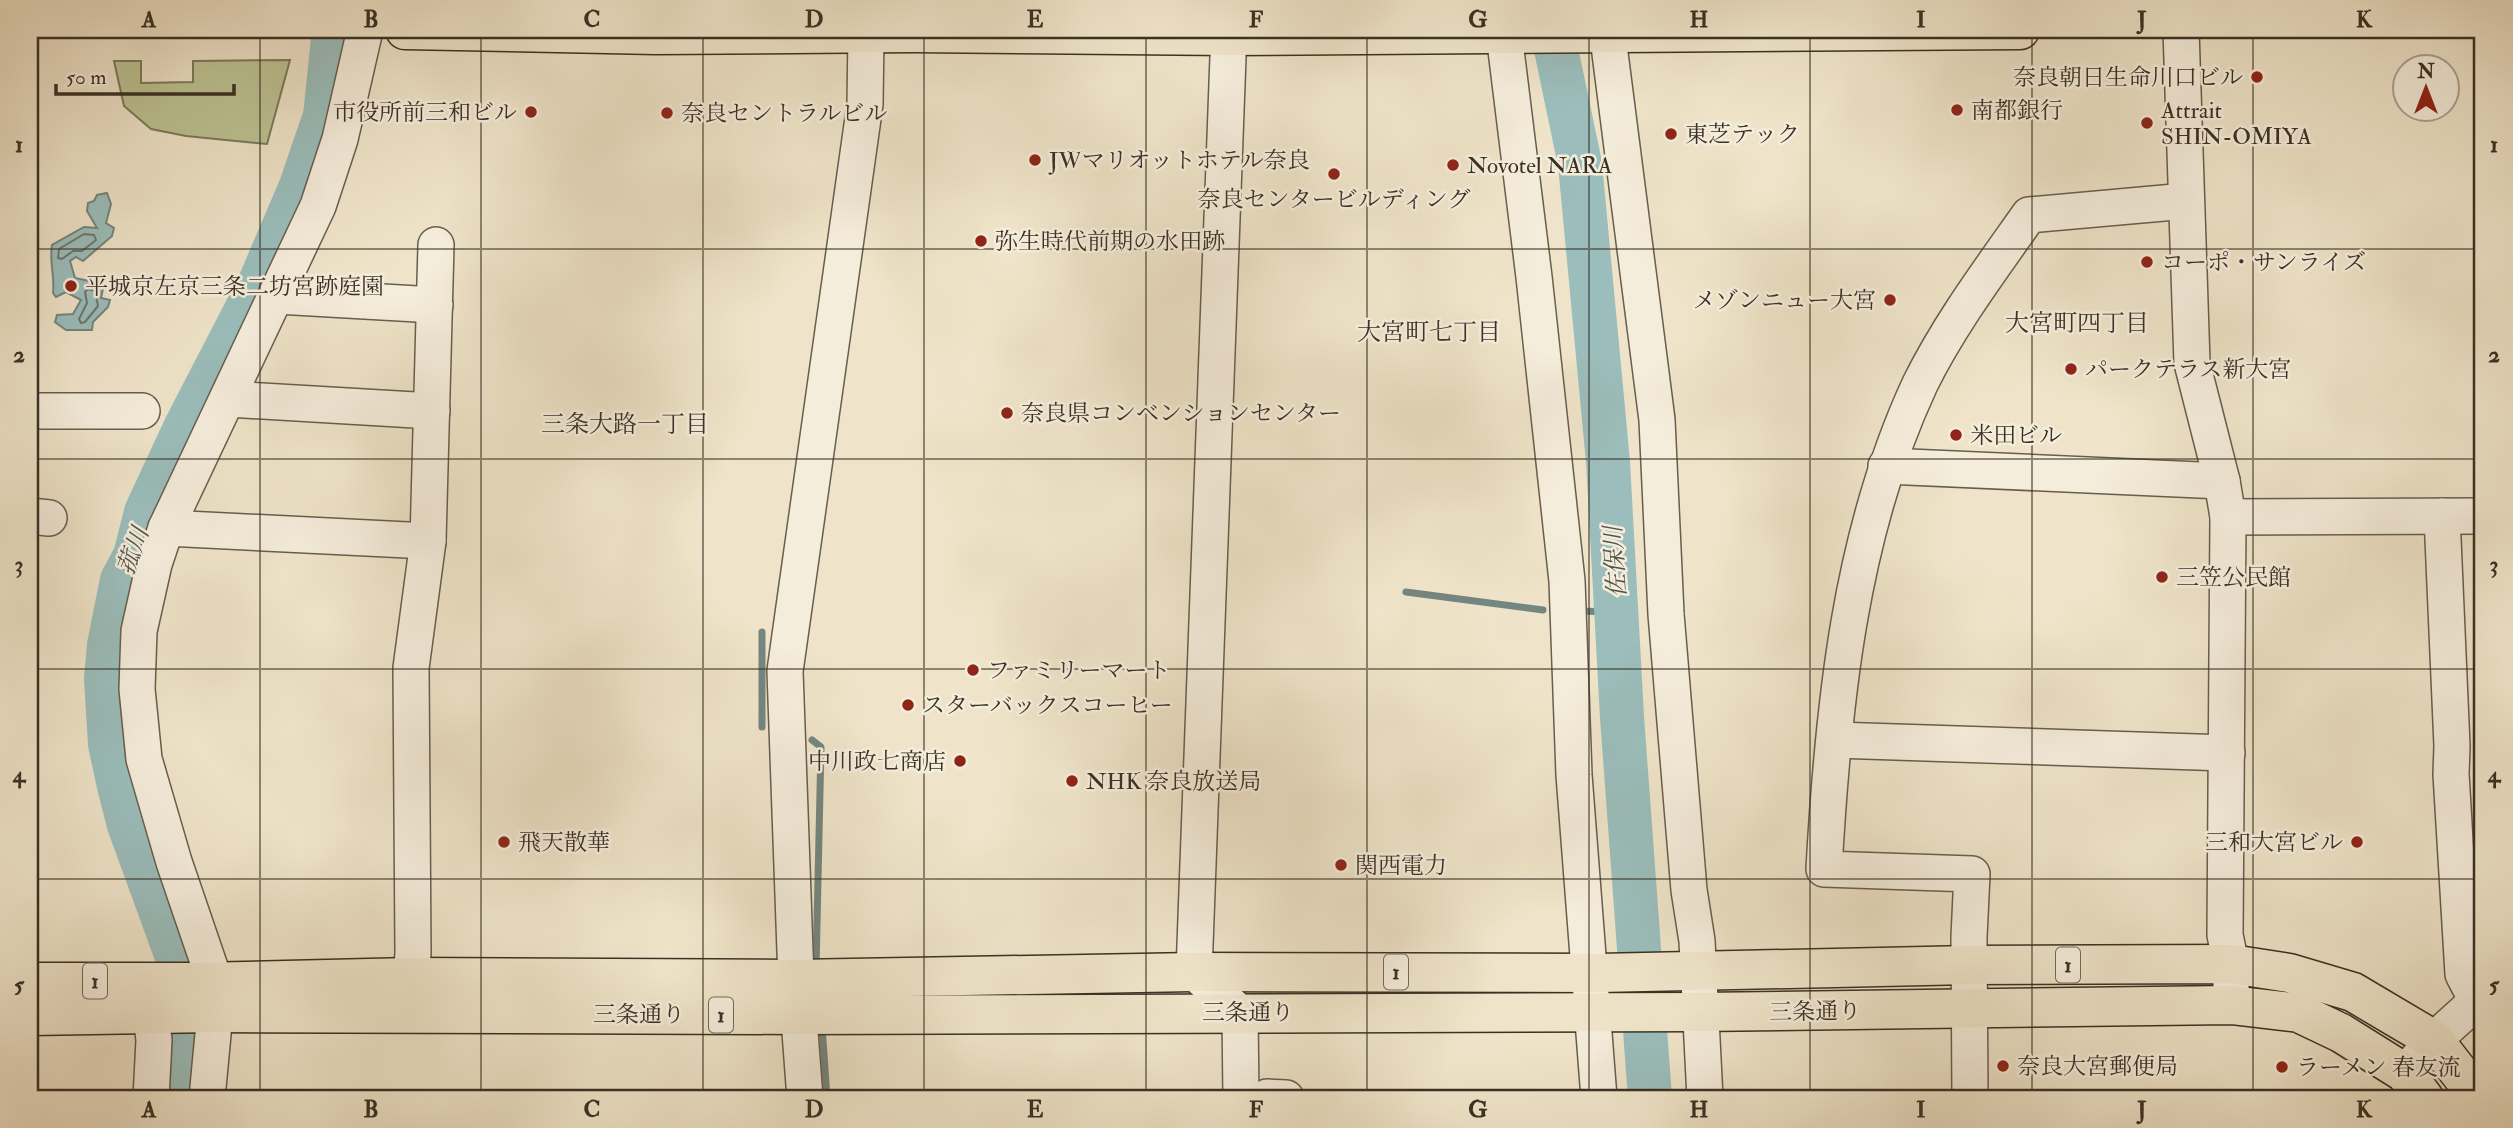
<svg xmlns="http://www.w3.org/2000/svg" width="2513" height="1128" font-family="'IM FELL Double Pica','Noto Serif JP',serif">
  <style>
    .green { fill: #bcc394; stroke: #7b7a5c; stroke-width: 2 }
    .water { fill: #9bbebc; stroke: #748680; stroke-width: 2 }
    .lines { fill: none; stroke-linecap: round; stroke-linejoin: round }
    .shore { stroke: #6a7870; stroke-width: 2 }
    .stream { stroke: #748680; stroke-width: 7 }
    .river { stroke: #9bbebc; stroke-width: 44 }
    .minor-casing { stroke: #675e4e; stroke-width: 38 }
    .major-casing { stroke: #3a3125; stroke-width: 41 }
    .highway-casing { stroke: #3a3125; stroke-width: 41 }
    .minor { stroke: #f5eddc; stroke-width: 35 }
    .major { stroke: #efe4c9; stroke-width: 38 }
    .highway { stroke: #efe4c9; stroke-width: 38 }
    .grid { fill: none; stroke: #3a3125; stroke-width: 2; stroke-opacity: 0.55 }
    .poi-dot { fill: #8f2418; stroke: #f5eddc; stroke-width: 2.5 }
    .labels { text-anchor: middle; stroke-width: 5; stroke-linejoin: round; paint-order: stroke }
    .shield { fill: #f5eddc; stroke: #72695c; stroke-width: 2 }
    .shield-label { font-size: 21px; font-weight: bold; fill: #3a3125 }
    .poi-label { font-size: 23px; fill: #3a3125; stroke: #f5eddc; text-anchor: start }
    .street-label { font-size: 23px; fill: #3a3125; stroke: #f5eddc }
    .neighbourhood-label { font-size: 24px; fill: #3a3125; stroke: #f5eddc }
    .water-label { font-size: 24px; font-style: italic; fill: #52544b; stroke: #f5eddc }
    .neatline { fill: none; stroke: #3a3125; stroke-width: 2.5 }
    .grid-label { font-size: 23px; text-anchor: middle; font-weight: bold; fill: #3a3125 }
  </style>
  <rect width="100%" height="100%" fill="#efe4c9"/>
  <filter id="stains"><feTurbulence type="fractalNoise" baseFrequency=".00286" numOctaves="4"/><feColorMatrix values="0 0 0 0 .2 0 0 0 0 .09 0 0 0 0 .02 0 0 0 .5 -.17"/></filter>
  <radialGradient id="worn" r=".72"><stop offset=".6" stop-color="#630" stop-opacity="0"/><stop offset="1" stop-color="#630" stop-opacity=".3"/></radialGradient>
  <path class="green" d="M290,60l-23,84 -81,-8 -35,-7 -27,-23 -10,-45h27v22l52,-1v-21z"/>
  <path class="water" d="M107,193l4,11 -5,19 8,5 -2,8 -29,25 -7,-4 -6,4 5,17 29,6 -3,14 9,2 -2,7 -15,15 -1,8h-26l-11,-8 2,-7 16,-1 8,-14 -15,-8 -10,5 -3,-4c2,-18 -4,-30 -1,-48l32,-18 13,1 -10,-17 1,-8 6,-2 3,-6z"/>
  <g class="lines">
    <g class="shore">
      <path d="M84,234l10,1 2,5 -14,11h-9l-11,8 -4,-1 1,-9z"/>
      <path d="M88,289l7,2 3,15 -13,16 -4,1 -2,-4 8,-16 -2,-11z"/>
    </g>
    <g class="stream">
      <path d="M1406,592l137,18"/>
      <path d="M1577,611l40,1"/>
      <path d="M762,632v95"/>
      <path d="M812,740l9,7 -5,222"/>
      <path d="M822,1026l5,72"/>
    </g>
    <g class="river">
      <path d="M1552,30l28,134 28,298 14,255 28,381"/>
      <path d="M181,1098l3,-122 -55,-151 -10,-39 -9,-42 -4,-65 3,-34 13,-65 13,-24 11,-44 40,-86 72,-139 43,-101 24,-70 9,-86"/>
    </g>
    <g class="minor-casing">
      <g id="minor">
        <path d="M1229,30l-35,942 46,41 1,85"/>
        <path d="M1607,30l50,390 9,194 23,276 8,51 8,157"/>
        <path d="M2181,30l11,333 30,118 6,36 -3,418 6,29v41"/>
        <path d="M1504,34l30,243 33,304 7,194 25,323"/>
        <path d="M277,296l158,9"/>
        <path d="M228,399l204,12"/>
        <path d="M30,411h112"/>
        <path d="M1886,466l336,15"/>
        <path d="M30,516l19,2"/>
        <path d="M2442,516l10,230 -1,28 12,200 14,27"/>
        <path d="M2228,517l255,-1"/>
        <path d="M166,528l262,13"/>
        <path d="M1835,740l392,13"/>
        <path d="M411,977l2,-24 -2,-285 17,-127 8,-296"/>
        <path d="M2405,1073l29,-33 43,-39 6,-2"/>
        <path d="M1267,1097l19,1"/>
        <path d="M151,1098l3,-58 -3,-25"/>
        <path d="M207,1098l8,-85v-31l-41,-120 -30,-103 -7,-70 2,-58 15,-67 12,-36 152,-322 22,-67 25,-109"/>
        <path d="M805,1098l-9,-119 -11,-308 80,-567 1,-70"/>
        <path d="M1970,1098l-1,-161 3,-63 -148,-5c9,-163 26,-335 96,-485 29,-59 71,-115 109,-169l157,-14"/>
      </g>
    </g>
    <g class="major-casing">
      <g id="major">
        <path d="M30,982h169l212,-5 385,2 398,-7 405,1 371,-8 261,-1 58,9 64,19 81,48 45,58"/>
        <path d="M30,1016l185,-3 585,2 899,-3 532,-7 68,8 42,20 64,40 19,25"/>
      </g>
    </g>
    <g class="highway-casing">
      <path id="highway" d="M405,30l251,5 257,-2 316,3 791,-6"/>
    </g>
    <use href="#minor" class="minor"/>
    <use href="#major" class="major"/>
    <use href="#highway" class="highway"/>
  </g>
  <path class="grid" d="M260,30v1068M481,30v1068M703,30v1068M924,30v1068M1146,30v1068M1367,30v1068M1589,30v1068M1810,30v1068M2032,30v1068M2253,30v1068M30,249h2453M30,459h2453M30,669h2453M30,879h2453"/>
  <g class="poi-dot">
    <circle cx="2257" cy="77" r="7"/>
    <circle cx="1957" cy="110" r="7"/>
    <circle cx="531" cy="112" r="7"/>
    <circle cx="667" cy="113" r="7"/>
    <circle cx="2147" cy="123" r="7"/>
    <circle cx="1671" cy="134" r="7"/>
    <circle cx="1035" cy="160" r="7"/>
    <circle cx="1453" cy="165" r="7"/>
    <circle cx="1334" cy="174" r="7"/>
    <circle cx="981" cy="241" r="7"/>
    <circle cx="2147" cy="262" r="7"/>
    <circle cx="71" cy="286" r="7"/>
    <circle cx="1890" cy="300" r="7"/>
    <circle cx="2071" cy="369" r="7"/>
    <circle cx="1007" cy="413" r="7"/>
    <circle cx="1956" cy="435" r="7"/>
    <circle cx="2162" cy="577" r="7"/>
    <circle cx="973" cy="670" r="7"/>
    <circle cx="908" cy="705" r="7"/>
    <circle cx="960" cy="761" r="7"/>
    <circle cx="1072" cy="781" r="7"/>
    <circle cx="504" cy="842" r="7"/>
    <circle cx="2357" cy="842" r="7"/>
    <circle cx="1341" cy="865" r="7"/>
    <circle cx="2003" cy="1066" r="7"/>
    <circle cx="2282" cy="1067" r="7"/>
  </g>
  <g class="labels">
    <g class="shield">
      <rect x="2056" y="947.5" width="24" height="35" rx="5"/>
      <rect x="1384" y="954.5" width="24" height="35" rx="5"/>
      <rect x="83" y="963.5" width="24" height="35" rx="5"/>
      <rect x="709" y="997.5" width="24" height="35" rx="5"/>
    </g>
    <g class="shield-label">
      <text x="2068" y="972">1</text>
      <text x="1396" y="979">1</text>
      <text x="95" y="988">1</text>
      <text x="721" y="1022">1</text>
    </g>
    <g class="poi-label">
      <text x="2243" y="85" text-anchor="end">奈良朝日生命川口ビル</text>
      <text x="1971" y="118">南都銀行</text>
      <text x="2161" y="118">Attrait<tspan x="2161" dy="26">SHIN-OMIYA</tspan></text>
      <text x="517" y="120" text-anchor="end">市役所前三和ビル</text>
      <text x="681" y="121">奈良セントラルビル</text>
      <text x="1685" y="142">東芝テック</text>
      <text x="1049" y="168">JWマリオットホテル奈良</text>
      <text x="1467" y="173">Novotel NARA</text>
      <text x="1334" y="207" text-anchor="middle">奈良センタービルディング</text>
      <text x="995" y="249">弥生時代前期の水田跡</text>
      <text x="2161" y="270">コーポ・サンライズ</text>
      <text x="85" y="294">平城京左京三条二坊宮跡庭園</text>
      <text x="1876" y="308" text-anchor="end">メゾンニュー大宮</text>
      <text x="2085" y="377">パークテラス新大宮</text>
      <text x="1021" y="421">奈良県コンベンションセンター</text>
      <text x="1970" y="443">米田ビル</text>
      <text x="2176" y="585">三笠公民館</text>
      <text x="987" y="678">ファミリーマート</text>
      <text x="922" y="713">スターバックスコーヒー</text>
      <text x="946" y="769" text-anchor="end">中川政七商店</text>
      <text x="1086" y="789">NHK 奈良放送局</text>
      <text x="518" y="850">飛天散華</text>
      <text x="2343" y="850" text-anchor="end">三和大宮ビル</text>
      <text x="1355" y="873">関西電力</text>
      <text x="2017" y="1074">奈良大宮郵便局</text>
      <text x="2296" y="1075">ラーメン 春友流</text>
    </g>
    <g class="street-label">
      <text transform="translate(1815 1011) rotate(-1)" y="8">三条通り</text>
      <text x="1248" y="1020">三条通り</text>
      <text x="639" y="1022">三条通り</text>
    </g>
    <g class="neighbourhood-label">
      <text x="2077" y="331">大宮町四丁目</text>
      <text x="1429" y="340">大宮町七丁目</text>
      <text x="625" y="432">三条大路一丁目</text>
    </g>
    <g class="water-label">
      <text transform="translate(133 551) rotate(-70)" y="8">菰川</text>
      <text transform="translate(1615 562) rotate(-94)" y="8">佐保川</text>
    </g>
  </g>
  <rect width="2513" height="1128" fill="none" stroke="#efe4c9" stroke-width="77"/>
  <g transform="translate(2426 88)"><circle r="33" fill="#f5eddc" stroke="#aaa293" stroke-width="2"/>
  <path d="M0-5L12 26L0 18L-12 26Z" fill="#8f2418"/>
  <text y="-10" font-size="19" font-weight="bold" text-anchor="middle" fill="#3a3125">N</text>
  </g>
  <path d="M56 84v10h178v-10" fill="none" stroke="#3a3125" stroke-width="3.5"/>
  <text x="66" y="84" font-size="21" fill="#3a3125" stroke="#f5eddc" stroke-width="5" paint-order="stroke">50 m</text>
  <rect x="38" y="38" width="2436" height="1052" class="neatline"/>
  <g class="grid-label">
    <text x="149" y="27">A</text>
    <text x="371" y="27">B</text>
    <text x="592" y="27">C</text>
    <text x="814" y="27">D</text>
    <text x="1035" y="27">E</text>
    <text x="1256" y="27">F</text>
    <text x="1478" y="27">G</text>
    <text x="1699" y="27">H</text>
    <text x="1921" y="27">I</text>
    <text x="2142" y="27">J</text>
    <text x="2364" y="27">K</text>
    <text x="19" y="152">1</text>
    <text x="2494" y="152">1</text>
    <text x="19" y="362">2</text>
    <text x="2494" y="362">2</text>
    <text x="19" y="572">3</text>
    <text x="2494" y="572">3</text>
    <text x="19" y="782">4</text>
    <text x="2494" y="782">4</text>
    <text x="19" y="992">5</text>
    <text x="2494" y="992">5</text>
    <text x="149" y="1117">A</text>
    <text x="371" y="1117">B</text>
    <text x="592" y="1117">C</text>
    <text x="814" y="1117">D</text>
    <text x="1035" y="1117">E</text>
    <text x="1256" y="1117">F</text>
    <text x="1478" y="1117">G</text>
    <text x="1699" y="1117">H</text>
    <text x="1921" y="1117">I</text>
    <text x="2142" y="1117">J</text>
    <text x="2364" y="1117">K</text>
  </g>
  <rect width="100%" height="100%" filter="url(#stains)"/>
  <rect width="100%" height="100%" fill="url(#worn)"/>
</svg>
